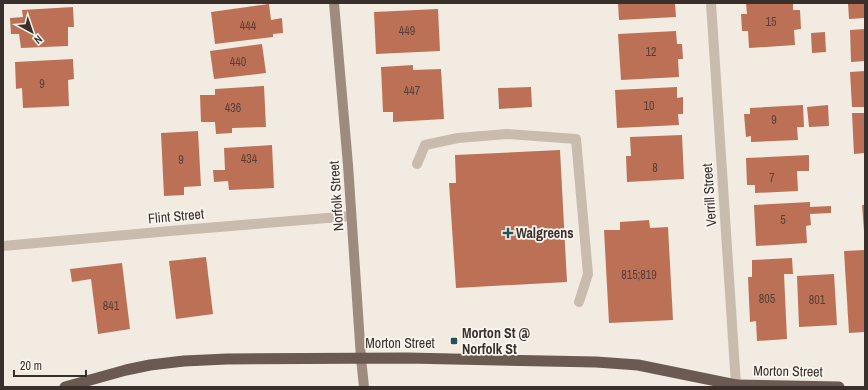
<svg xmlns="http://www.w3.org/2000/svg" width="868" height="390" font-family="'Archivo Narrow',sans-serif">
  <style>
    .building { fill: #bc7156 }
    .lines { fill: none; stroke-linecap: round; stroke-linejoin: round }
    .service { stroke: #cabbaf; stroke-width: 10 }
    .minor { stroke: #cabbaf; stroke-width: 10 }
    .secondary { stroke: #9d8b80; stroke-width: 10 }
    .trunk { stroke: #6a5a52; stroke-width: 11 }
    .poi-dot { fill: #255358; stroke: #faf5ef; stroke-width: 1.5 }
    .labels { text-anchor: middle; stroke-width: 3.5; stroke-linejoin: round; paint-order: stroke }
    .number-label { font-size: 12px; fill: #5a4036 }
    .street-label { font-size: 14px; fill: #39302c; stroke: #faf5ef }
    .poi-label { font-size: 14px; font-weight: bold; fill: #39302c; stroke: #faf5ef; text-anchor: start }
  </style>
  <rect width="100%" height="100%" fill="#f2ebe2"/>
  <g class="building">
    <path d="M618,3h57l1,14 -57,3z"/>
    <path d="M746,3h47v7h7l1,19 -7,1 1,15 -46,3 -1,-17h-6l-1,-17h6z"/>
    <path d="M848,3h17v15l-16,1z"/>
    <path d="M269,4l2,16 11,-2 1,15 -10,1v3l-58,7 -4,-32z"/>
    <path d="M73,7l1,20h-6v19l-47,2 -2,-14h-8l-1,-16 13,-1 -1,-7z"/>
    <path d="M438,9l2,42 -64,3 -2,-42z"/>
    <path d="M865,29v32l-14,1 -1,-32z"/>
    <path d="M676,31l1,13h5l1,15h-5l1,18 -58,3 -3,-46z"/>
    <path d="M825,32l1,20 -14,1 -1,-20z"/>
    <path d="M262,44l4,29 -52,6 -4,-28z"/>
    <path d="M73,59l1,20 -6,1 1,26 -46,2 -1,-20 -6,1 -1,-27z"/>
    <path d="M413,65v5l28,-1 3,50 -51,3v-10h-10l-2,-45z"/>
    <path d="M865,71v36h-13l-2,-35z"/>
    <path d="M264,86l2,41 -34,1v5l-16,1 -1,-12h-14l-1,-27h15v-6z"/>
    <path d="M531,87l1,20 -33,2 -1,-21z"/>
    <path d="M677,87v11l6,-1v17h-5l1,11 -62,3 -2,-38z"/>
    <path d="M803,105l1,22h-7l1,13 -47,2v-6l-5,1 -2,-23h6v-6z"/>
    <path d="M828,105l1,21 -20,1 -2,-20z"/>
    <path d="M852,113h13v40l-11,1z"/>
    <path d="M198,131l3,55 -17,1v8l-20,1 -3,-63z"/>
    <path d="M682,135l2,44 -57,3 -1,-26h5l-1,-19z"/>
    <path d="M272,145l2,43 -45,2 -1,-9 -14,1 -1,-12h12l-1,-22z"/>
    <path d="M560,150l7,132 -111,6 -7,-105h7l-1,-28z"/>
    <path d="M809,155v16h-12l1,20 -43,2v-8h-8l-1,-27z"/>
    <path d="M810,202v5l21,-1v7l-21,1 1,11 -5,1 1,17 -51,3 -2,-41z"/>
    <path d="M862,205h3v26h-1z"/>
    <path d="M649,220l1,8 18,-1 5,93 -64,3 -5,-93h16v-8z"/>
    <path d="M865,250v82l-16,1 -5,-82z"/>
    <path d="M206,257l7,57 -37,5 -7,-58z"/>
    <path d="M792,258l1,16h-9l3,65 -30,2 -1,-20 -6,1 -2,-45h4v-17z"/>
    <path d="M122,263l8,66 -32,5 -7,-55 -19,3 -2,-13z"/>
    <path d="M834,274l3,51 -38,2 -2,-51z"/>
  </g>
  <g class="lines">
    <path class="service" d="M417,164l8,-19 33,-7 49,-4 69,5 12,135 -9,28"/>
    <g class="minor">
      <path d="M711,3l25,382"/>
      <path d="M3,246l167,-15 181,-15"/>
    </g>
    <path class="secondary" d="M334,3l14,162 13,193 3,29"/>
    <g class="trunk">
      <path d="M728,386l8,-1 103,2"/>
      <path d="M65,387l61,-17 24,-5 34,-4 43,-2 180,-1 189,4 42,3 98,20"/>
    </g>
  </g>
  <g class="poi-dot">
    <path d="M506 227h4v4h4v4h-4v4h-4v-4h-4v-4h4z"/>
    <rect x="450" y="337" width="8" height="8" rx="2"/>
  </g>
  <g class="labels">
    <g class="number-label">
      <text x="771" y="26">15</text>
      <text x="248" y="30">444</text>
      <text x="407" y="35">449</text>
      <text x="651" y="56">12</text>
      <text x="238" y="66">440</text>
      <text x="42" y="88">9</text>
      <text x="412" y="95">447</text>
      <text x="649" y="110">10</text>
      <text x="233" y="112">436</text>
      <text x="774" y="124">9</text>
      <text x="249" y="163">434</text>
      <text x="181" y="164">9</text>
      <text x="655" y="172">8</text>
      <text x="772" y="182">7</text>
      <text x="783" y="224">5</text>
      <text x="639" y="279">815;819</text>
      <text x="767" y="303">805</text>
      <text x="817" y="304">801</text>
      <text x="111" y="310">841</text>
    </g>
    <g class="street-label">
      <text transform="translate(709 195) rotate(-94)" y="5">Verrill Street</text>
      <text transform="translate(336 196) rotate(-94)" y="5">Norfolk Street</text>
      <text transform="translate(176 216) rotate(-5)" y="5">Flint Street</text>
      <text x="400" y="348">Morton Street</text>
      <text transform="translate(788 371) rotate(1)" y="5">Morton Street</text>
    </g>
    <g class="poi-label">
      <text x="516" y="238">Walgreens</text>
      <text x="462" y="338">Morton St @<tspan x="462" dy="16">Norfolk St</tspan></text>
    </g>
  </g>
  <rect width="868" height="390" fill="none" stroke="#39302c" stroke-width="8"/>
  <g transform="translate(32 32) rotate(140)" stroke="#faf5ef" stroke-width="3" paint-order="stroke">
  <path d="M0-3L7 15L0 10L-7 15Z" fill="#39302c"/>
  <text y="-6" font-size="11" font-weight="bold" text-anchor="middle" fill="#39302c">N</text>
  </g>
  <path d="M14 370v6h72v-6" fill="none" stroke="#39302c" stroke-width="2"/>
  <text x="20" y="370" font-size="12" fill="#39302c" stroke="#faf5ef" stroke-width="3" paint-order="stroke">20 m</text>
</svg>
